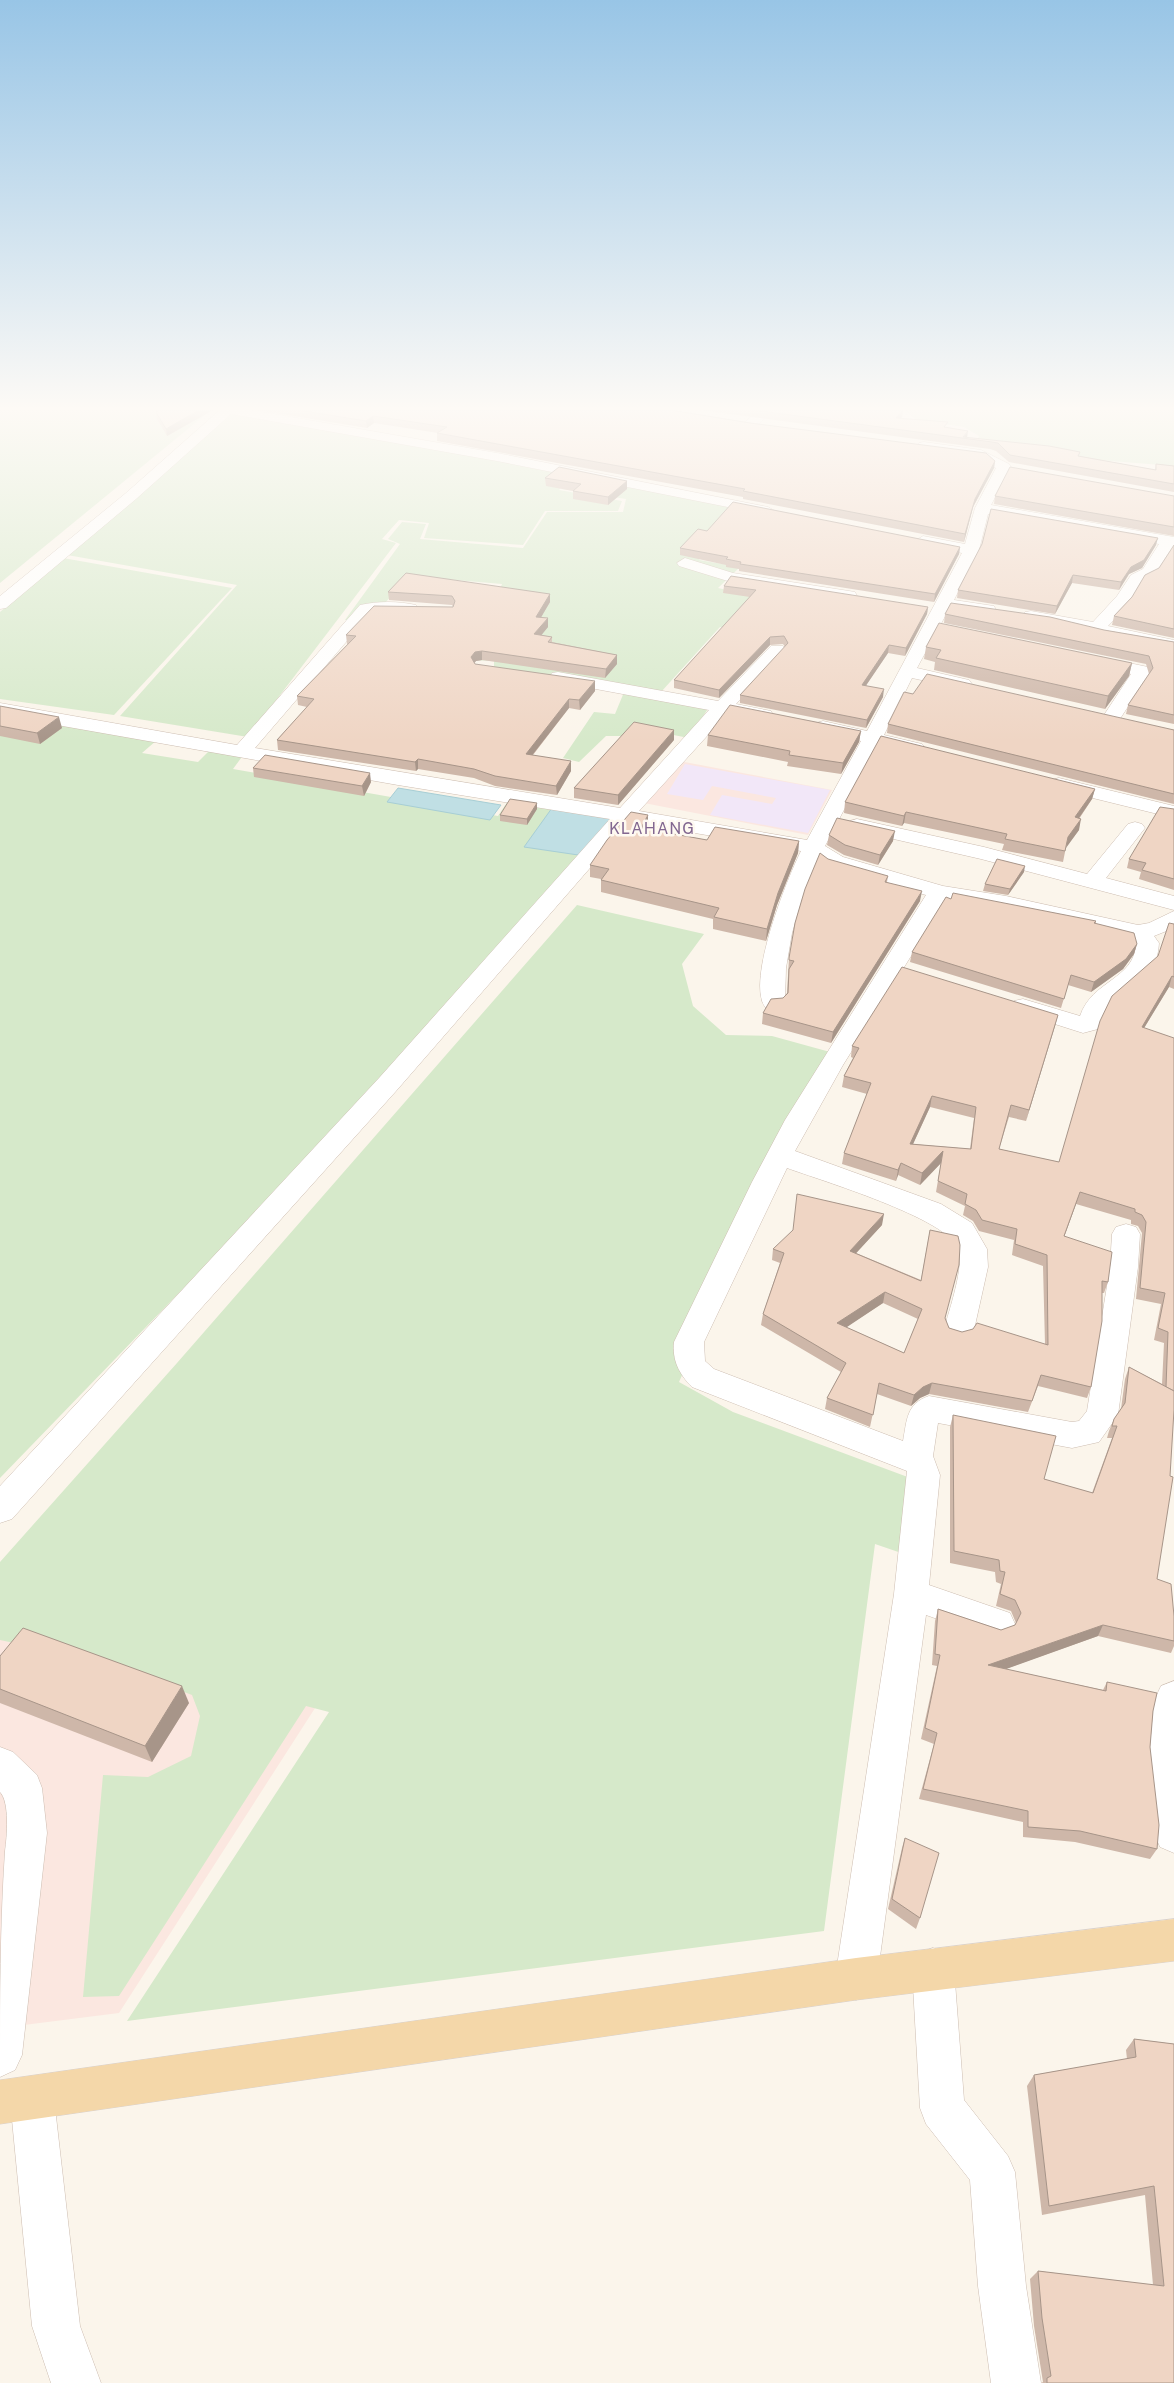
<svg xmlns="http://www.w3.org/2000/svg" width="1174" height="2383" font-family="'Public Sans',sans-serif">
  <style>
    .commercial { fill: #fbe7e0 }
    .education { fill: #f2e7f8 }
    .green { fill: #d6e9ca }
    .water { fill: #c0dfe4; stroke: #a7ced5 }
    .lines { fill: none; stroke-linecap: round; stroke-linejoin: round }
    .minor-casing { stroke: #cdbdb1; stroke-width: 1 }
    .major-casing { stroke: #d8d1ce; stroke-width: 1 }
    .minor { fill: #fff; fill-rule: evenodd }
    .major { fill: #f4d7a9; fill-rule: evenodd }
    .wall { fill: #ceb7a9; fill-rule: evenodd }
    .shaded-wall { fill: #a79589 }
    .building { fill: #efd5c4; stroke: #a79589; fill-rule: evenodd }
    .labels { text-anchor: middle; stroke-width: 5; stroke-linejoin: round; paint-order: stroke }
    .far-quarter-label { font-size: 16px; letter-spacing: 1px; fill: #826790; stroke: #fef9f1 }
  </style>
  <rect width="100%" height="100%" fill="#fbf5eb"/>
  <g class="commercial">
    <path d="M674,760l158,30 -24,45 -164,-32z"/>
    <path d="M0,1631l326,60 -207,322 -119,15z"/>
  </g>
  <path class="education" d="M685,764l145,26 -22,43 -98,-18 12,-20 50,9 4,-6 -64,-12 -9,14 -36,-6z"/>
  <g class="green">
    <path d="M0,410h211l-211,173z"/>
    <path d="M903,410h271v56l-101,-8 -97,-16 3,-6 -15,-9 -47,-7z"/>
    <path d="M230,411l341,64 -12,15 63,11 -4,10h-73l-22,34 -99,-7 5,-15 -30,-3 -17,19 14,4 -148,194 -128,-21 117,-131 -170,-30z"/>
    <path d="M575,473l168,34 -44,53 41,7 -22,21 42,9 -5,37 -35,-7 -59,65 50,12 -22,34 -57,-11 -7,9h-19l-27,26 -16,-4 31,-46 21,2 12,-29 -133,-17v-7l-24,-1 32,-76 -93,-8 -40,45 -24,-1 55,-76 -12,-5 14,-17 24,2 -6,15 103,9 24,-36h76l3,-13 -64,-10z"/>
    <path d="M63,558l169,30 -118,127 -114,-16v-87z"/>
    <path d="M21,717l136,23 -15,13 56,9 17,-17 32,5 -14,19 265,47 12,-18 111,18 -239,267 -382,395v-749z"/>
    <path d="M577,905l127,29 -22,30 11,42 33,29 46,1 58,16 -65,134 -86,196 54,30 180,67 -3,77 -35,-12 -51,387 -697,90 202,-309 -23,-6 -187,290 -36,1 20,-222 45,2 43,-21 9,-40 -8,-21 -87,-33 -105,-22v-78l177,-199z"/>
  </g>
  <g class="water">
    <path d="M398,788l103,17 -11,15 -103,-18z"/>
    <path d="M552,808l63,10 -30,38 -61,-9z"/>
  </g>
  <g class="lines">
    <g class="minor-casing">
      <g id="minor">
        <path d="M220,410h31l246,43 271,54 7,4 -7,4 -271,-54 -266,-47 -95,85 -130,109 -6,1v-13l126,-103z"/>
        <path d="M759,410h15l-19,17h-10l-2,-3z"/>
        <path d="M924,442l57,8 28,14 2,3 -20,38 183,32v10l-19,28 -13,7 -13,22 -21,22 66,14v10c-49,-9 -94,-22 -143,-29l-6,-1 -2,-4 2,-4 6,-1 62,11 24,-26 14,-21 12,-6 16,-25 -171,-30 -9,36 -25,50 40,6 2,4 -2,4 -6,1 -39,-6 -32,59 52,12 3,4 -3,4 -6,1 -51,-11 -28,57 38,9 3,4 -3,4 -7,2 -37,-9 -53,101 18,11 100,29 63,10 132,29 11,-2 25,-12v17l-20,8 5,7c-2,40 -31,37 -50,61 -6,7 -6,18 -11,25l-15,4 -69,-22 -3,-5 3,-5 9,-2 57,17c12,-36 54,-36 56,-72l-6,-7 -124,-27 -60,-10 -103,165 -48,86 146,53 31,19 15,26 1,18 -14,63 -4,8 -11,3 -11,-3 -4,-8c5,-20 21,-64 14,-82 -12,-30 -138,-68 -171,-80l-83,174 1,19 9,8 189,72c4,-21 3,-37 26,-45l143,26 7,-1 8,-10 23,-144 2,-33 4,-7 10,-3 10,3 4,7 -2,33 -20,148 -19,27 -27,6 -134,-25 -5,33 7,19 -11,110 81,28 5,11 -5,11 -13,5 -71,-25 -49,364 -6,15 -15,6 -15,-6 -6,-15 59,-385 13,-123 -215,-84c-13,-13 -20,-27 -18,-45l78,-160 33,-62 141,-225 -99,-28 -9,-7 -16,39 -10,34 -6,35 -1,34 -4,5 -8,2 -8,-2c-19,-26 22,-128 36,-156l-171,-29 -233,268 -385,429 -12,4v-37l379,-408 231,-259 -212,-34 -398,-70v-12l237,42 123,-140c18,-4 38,-4 56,0l2,4 -2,4h-45l-116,135 365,60 89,-98 -151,-28 -6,-1 -3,-4 3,-4 6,-1 160,29 53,-55h12l3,4 -50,54 35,7 2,4 -2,4 -7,2 -37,-7 -88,97 168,29 54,-99 -45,-10 -2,-4 2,-4 7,-2 44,10 95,-178 -44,-9 -3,-3 8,-5 42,8 10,-36 21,-40 -24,-12 -53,-7 -2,-3 2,-3z"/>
        <path d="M685,558l48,15 116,18 6,1 2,4 -2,4 -6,1 -118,-19 -52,-16 -2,-3z"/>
        <path d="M1096,656l52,11 3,4 -33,51h-14l-2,-4 29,-44 -41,-9 -3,-4 3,-4z"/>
        <path d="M1059,778l115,28v12l-122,-30 -3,-4 3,-4z"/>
        <path d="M857,819l127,28 103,27 41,-50 7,-2 7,2 3,4 -39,50 68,18v14l-193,-51 -131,-30 -3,-4 3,-4z"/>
        <path d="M1174,1681v172l-14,-6 -6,-14c-6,-51 -18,-99 7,-147z"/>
        <path d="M0,1747l13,5 24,23 5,13 5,45 -25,222 -7,15 -15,7c0,-75 0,-152 5,-226 2,-14 5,-49 -5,-59z"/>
        <path d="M933,1948l15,6 6,15 10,131 44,56 7,16 11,114 15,97h-50l-13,-97 -8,-106 -44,-56 -6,-16 -8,-139 6,-15z"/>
        <path d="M32,2077l16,6 6,16 26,227 21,57h-50l-19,-57 -22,-227 6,-16z"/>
      </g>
    </g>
    <g class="major-casing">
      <path id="major" d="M1174,1919v42l-318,39 -856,124v-44l856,-122z"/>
    </g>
    <use href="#minor" class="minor"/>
    <use href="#major" class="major"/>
  </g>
  <g class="wall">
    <path d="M213,410l-46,26 -10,-17 -1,-7z"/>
    <path d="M257,410h413l325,51 -1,7 -21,39 -9,35 -221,-43v-2l-306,-56v-8h1l-64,-10 -7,5z"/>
    <path d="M700,410h203l-1,7 -1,1 46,10 20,10 113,14 -1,4 76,14 1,-6 18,2v26l-165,-30 -13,-11 -6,-2z"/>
    <path d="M545,478l82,3v8l-19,16 -35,-6v-8l-27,-5z"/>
    <path d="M995,496h179v40l-180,-32z"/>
    <path d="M707,531l253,16 -1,7 -25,48 -195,-31v-2l-13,-2v-2l-46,-10v-7z"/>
    <path d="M1156,545l-14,23 -13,6 -10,16 -47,-7 -17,31 -98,-16 1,-8z"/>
    <path d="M1174,545v93l-62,-13 2,-9 45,-48z"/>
    <path d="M724,586l204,21 -1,7 -22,42 -17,-3 -22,32 17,12 -17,31 -126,-25v-8l45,-48 -2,-3 -13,1 -51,53 -45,-10v-8l76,-83 -27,-4z"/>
    <path d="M388,592l162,2v8l-9,15 7,10 -7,8 11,2v5l65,13v9l-12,14 -123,-18 -6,1 -2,2 1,1 120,27 -15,19 -11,-2 -36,47 38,16 -14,24 -62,-9 -21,-8 -56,-9 -2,2 -138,-21 -1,-10 30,-33 -9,-2 -1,-9 51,-52h-1l-1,-9 107,-28 -1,-2 -63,-5z"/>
    <path d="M945,614l159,16 70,12v82l-48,-10 2,-9 21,-31 -3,-10 -202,-41z"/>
    <path d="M926,647l206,16 -3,13 -24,33 -171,-39 1,-8 -11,-3z"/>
    <path d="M913,694l261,36v74l-287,-71 1,-9z"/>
    <path d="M0,706l62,22 -22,16 -40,-8z"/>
    <path d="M861,731l-2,11 -18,32 -54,-8 1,-4 -81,-16 1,-11z"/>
    <path d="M674,740l-56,65 -44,-7v-10z"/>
    <path d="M253,768l118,14 -7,14 -110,-19z"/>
    <path d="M1095,789l-3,10 -13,20v11l-13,17 -3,15 -61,-12 2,-6 -100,-21 -2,3 -58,-13 1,-11z"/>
    <path d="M537,803v6l-10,16 -27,-4v-6z"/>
    <path d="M1174,809v81l-35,-11 2,-7 -14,-4 2,-9z"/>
    <path d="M648,827l-1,2 60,11 92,1 -1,12 -21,52 -11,36 -53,-12v-10l-112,-27v-13l-11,-2v-12z"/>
    <path d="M829,835l64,6 -15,24 -34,-10 -17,-10z"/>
    <path d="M1024,872l-16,23 -25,-4 2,-7z"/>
    <path d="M888,876l-1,6 33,19 -89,142 -69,-19 1,-11 20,-15 4,-5 2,-35z"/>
    <path d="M951,899l145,22v3l41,20 -3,10 -11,15 -32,23 -23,-7 -7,23 -151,-46 2,-10z"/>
    <path d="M1174,924v65l-5,-2 -25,41 30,382 -17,169 17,37v30l-3,7 -73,-17 -93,33 98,21 4,-8 46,29 -3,36 7,102 -7,10 -75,-17 -52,-5v-15l-104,-23 15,-55 -13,-5 16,-73 -5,-1 3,-44 3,-12 63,21 14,-5 1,-2 -5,-12 -15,-5 5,-22 -5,-2 -1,-10 -45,-9v-136l3,-12 91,64 48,14 20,-55h-5l2,-7 5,-12 7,-10 4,-30 4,-12 33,17 2,-41 -10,-3 7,-36 -25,-5 6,-66 -4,-7 -7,-2v-4l-55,-16 -12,33 44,45 -4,11h-2l-11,94 -4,11 -49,-12 -10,26 -99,-18 -9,4 -9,8 -34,-12 -7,33 -45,-18 2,-11 14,-26 -80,-47 2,-11 17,-51 -8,-3 1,-11 109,-24 -26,28 65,27 9,-50 15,89 4,9 13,4 83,12 -2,-78 -31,-11 2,-15 -35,-9 -6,-10 -10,-6 2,-9 -29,-14 5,-29 -21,22 -22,-10 -2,6 -54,-17 2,-11 23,-59 -25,-7 2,-11 9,-18 -2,-1 1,-11 206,-31 -32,106 -17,-4 -10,32 60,13 99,-206zM930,1107l44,11 -4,31 -57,-5zM883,1303l35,16 -14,34 -58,-26z"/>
    <path d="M0,1656l189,47 -37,59 -152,-59z"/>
    <path d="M905,1838l15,80 -4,11 -28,-20 14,-61z"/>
    <path d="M1134,2039l40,5v339h-133l2,-1 -9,-56 -4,-47 8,-8 115,14 -8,-90 -103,20 -15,-129 7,-11 93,-16 -1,-9z"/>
  </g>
  <g class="shaded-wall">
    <path d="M199,410h14l-46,26 -1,-7z"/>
    <path d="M903,410l-1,7 -7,8 1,-7z"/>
    <path d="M373,416l1,7 -7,5 -1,-7z"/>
    <path d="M968,431l-1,7h-4z"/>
    <path d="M995,461l-1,7 -21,39 -9,35 1,-8 10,-35z"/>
    <path d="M627,481v8l-19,16v-8z"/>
    <path d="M1158,538l-2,7 -14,23 -13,6 -10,16 2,-8 10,-15z"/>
    <path d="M960,547l-1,7 -25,48 1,-8z"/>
    <path d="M1073,575l-1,8 -17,31 2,-8z"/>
    <path d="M550,594v8l-14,24v-9z"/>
    <path d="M928,607l-1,7 -22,42 1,-8z"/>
    <path d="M548,618v9l-13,16 -1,-9z"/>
    <path d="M770,637v8l-51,53v-8z"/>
    <path d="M889,645l-1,8 -27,40 1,-8z"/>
    <path d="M482,651v9l-6,1 -4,5 -1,-9 4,-5z"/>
    <path d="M617,655v9l-12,14 1,-9z"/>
    <path d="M1132,663l-3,13 -24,33 3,-13z"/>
    <path d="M595,681v10l-15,19 -1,-10z"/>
    <path d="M884,689l-1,8 -17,31 1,-8z"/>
    <path d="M569,699v9l-43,55v-9z"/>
    <path d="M59,717l3,11 -22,16 -3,-11z"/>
    <path d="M674,730v10l-56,65v-10z"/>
    <path d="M861,731l-2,11 -18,32 2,-11z"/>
    <path d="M418,759v10l-2,2 -1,-9z"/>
    <path d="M571,761v10l-14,24 -1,-9z"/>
    <path d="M370,773l1,9 -7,14 -2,-10z"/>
    <path d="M1095,789l-3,10 -20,29 3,-11z"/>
    <path d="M537,803v6l-10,16v-6z"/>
    <path d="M906,812l-2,11 -2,3 2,-10z"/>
    <path d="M648,815v12l-8,12 1,-11z"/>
    <path d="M1081,819l-2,11 -13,18 2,-11z"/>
    <path d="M895,831l-2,10 -15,24 2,-10z"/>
    <path d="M799,841l-1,12 -21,52 -11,36 1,-12 11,-36z"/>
    <path d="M1025,866l-1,6 -16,23 2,-6z"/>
    <path d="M922,891l-2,10 -89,142 2,-11z"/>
    <path d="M1137,944l-3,10 -11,15 -32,23 3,-10z"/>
    <path d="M1172,976l-3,11 -31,51 4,-11z"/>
    <path d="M1058,1015l-3,11 -29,95 3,-11z"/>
    <path d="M932,1096l-2,11 -22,48 2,-11z"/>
    <path d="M943,1151l-2,12 -21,22 2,-12z"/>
    <path d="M901,1163l-3,12 -2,6 2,-11z"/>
    <path d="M1080,1192l-4,12 -16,44 4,-12z"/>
    <path d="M884,1214l-2,11 -34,37 2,-11z"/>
    <path d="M885,1292l-2,11 -48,32 2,-12z"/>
    <path d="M932,1383l-3,11 -9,4 -9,8 3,-11 9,-8z"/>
    <path d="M1103,1625l-5,11 -114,41 4,-12z"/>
    <path d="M182,1686l7,17 -37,59 -7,-16z"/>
  </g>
  <g class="building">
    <path d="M160,410h39l-33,19 -10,-17z"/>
    <path d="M298,410h372l80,13 236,30 9,8 -20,38 -10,35 -222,-43 2,-2 -308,-56 10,-6 -74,-11 -7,5z"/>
    <path d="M753,410h150l-7,8 52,4 -4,5 24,4 -5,6 86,9 31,6 -2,4 78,14v-6l18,2v18l-164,-29 -12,-12 -6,-1z"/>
    <path d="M559,467l68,14 -19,16 -35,-6 8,-7 -36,-6z"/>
    <path d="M1010,467l164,29v31l-179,-31z"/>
    <path d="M733,502l227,45 -25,47 -195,-30 1,-2 -15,-3 2,-2 -48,-9 18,-19 9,2z"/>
    <path d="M991,509l167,29 -14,22 -13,7 -10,15 -48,-7 -16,31 -99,-16 24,-46z"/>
    <path d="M1174,545v84l-60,-13 18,-19 13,-22 14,-7z"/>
    <path d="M406,573l144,21 -14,23 12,1 -14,16 18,3 -4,5 69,13 -11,14 -124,-18 -7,1 -4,5 4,7 120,17 -16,19 -10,-1 -43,55 45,7 -15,25 -61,-10 -21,-7 -56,-10 -3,3 -138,-22 37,-41 -17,-3 59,-60 -10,-1 28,-29 79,1 2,-6 -3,-5 -64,-4z"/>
    <path d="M731,576l197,31 -22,41 -17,-3 -27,40 22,4 -17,31 -127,-25 48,-52 -4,-7 -14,1 -51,53 -45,-10 82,-90 -32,-4z"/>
    <path d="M951,603l99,14 54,13 70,12v73l-46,-10 25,-37 -4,-12 -204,-42z"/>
    <path d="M939,623l193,40 -24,33 -172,-38 5,-8 -15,-3z"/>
    <path d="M927,674l247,56v64l-286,-70 16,-32 9,2z"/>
    <path d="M730,705l131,26 -18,32 -54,-8 1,-4 -82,-16z"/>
    <path d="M0,706l59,11 -22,16 -37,-7z"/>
    <path d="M634,722l40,8 -56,65 -44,-7z"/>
    <path d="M881,736l214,53 -20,28 6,2 -13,18 -3,14 -60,-12 2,-5 -101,-22 -2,4 -59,-14z"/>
    <path d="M265,755l105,18 -8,13 -109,-18z"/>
    <path d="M510,799l27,4 -10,16 -27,-4z"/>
    <path d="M1160,807l14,2v70l-32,-9 4,-7 -17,-4z"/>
    <path d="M631,812l17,3 -7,13 66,12 8,-13 84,14 -21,52 -11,36 -53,-12 5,-9 -118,-28 8,-11 -19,-4 17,-25z"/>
    <path d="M837,818l58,13 -15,24 -35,-10 -16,-10z"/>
    <path d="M820,853l8,6 60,17 -3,6 37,9 -89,141 -70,-19 8,-14 12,-1 5,-5 1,-24 5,-8 -5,-1v-2l6,-35 10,-34z"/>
    <path d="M997,859l28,7 -15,23 -25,-5z"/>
    <path d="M953,893l143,28 -2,2 40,10 3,11 -11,15 -32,23 -23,-7 -7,24 -152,-47 34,-55 5,2z"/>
    <path d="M1169,923l5,1v53l-2,-1 -30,51 32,11v353l-8,-4 2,-55 -10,-4 7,-35 -25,-5 6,-66 -4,-7 -7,-3v-3l-55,-17 -16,44 48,16 -4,30 -6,-1v40l-11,66 -50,-12 -9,26 -100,-18 -9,4 -9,8 -35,-12 -6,32 -46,-17 19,-35 -83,-49 21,-61 -11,-4 20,-19 4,-36 87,20 -34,37 71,30 9,-51 28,6 2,9 -1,20 -14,53 4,10 13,4 11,-3 4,-6 71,22 -1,-90 -32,-11 2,-15 -35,-9 -6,-10 -11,-6 2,-10 -29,-13 5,-30 -21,22 -21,-10 -3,7 -54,-17 27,-70 -27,-7 15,-28 -7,-2 50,-79 156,48 -29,95 -18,-5 -12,44 60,13 41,-141 12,-25 46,-40zM932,1096l44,11 -5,42 -61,-5zM885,1292l37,17 -18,44 -67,-30z"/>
    <path d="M1129,1367l45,24v19l-4,66 3,1 -16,102 14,5 3,32v25l-71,-16 -115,40 118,26 1,-9 50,11 -4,18 -3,36 9,78 -2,24 -77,-18 -52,-4v-16l-105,-22 14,-56 -12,-5 15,-73 -5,-1 3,-45 63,21 14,-5 6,-12 -6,-13 -15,-6 5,-22 -5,-1 -1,-11 -45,-9 -1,-136 103,21 -12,43 49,14 24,-67h-5l2,-7 11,-16z"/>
    <path d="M23,1628l159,58 -37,60 -145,-57v-33z"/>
    <path d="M905,1838l34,15 -19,65 -28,-19z"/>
    <path d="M1134,2039l40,5v339h-127v-5l4,-2 -9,-58 -4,-47 126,15 -10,-100 -105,20 -15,-131 102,-18z"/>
  </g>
  <linearGradient id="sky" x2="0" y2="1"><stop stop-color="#98c5e6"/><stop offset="0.55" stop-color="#fdfaf6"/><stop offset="1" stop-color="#fdfaf6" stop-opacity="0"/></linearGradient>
  <rect width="1174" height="743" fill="url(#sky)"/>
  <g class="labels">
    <g class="far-quarter-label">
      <text x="652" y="834">KLAHANG</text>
    </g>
  </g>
</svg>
